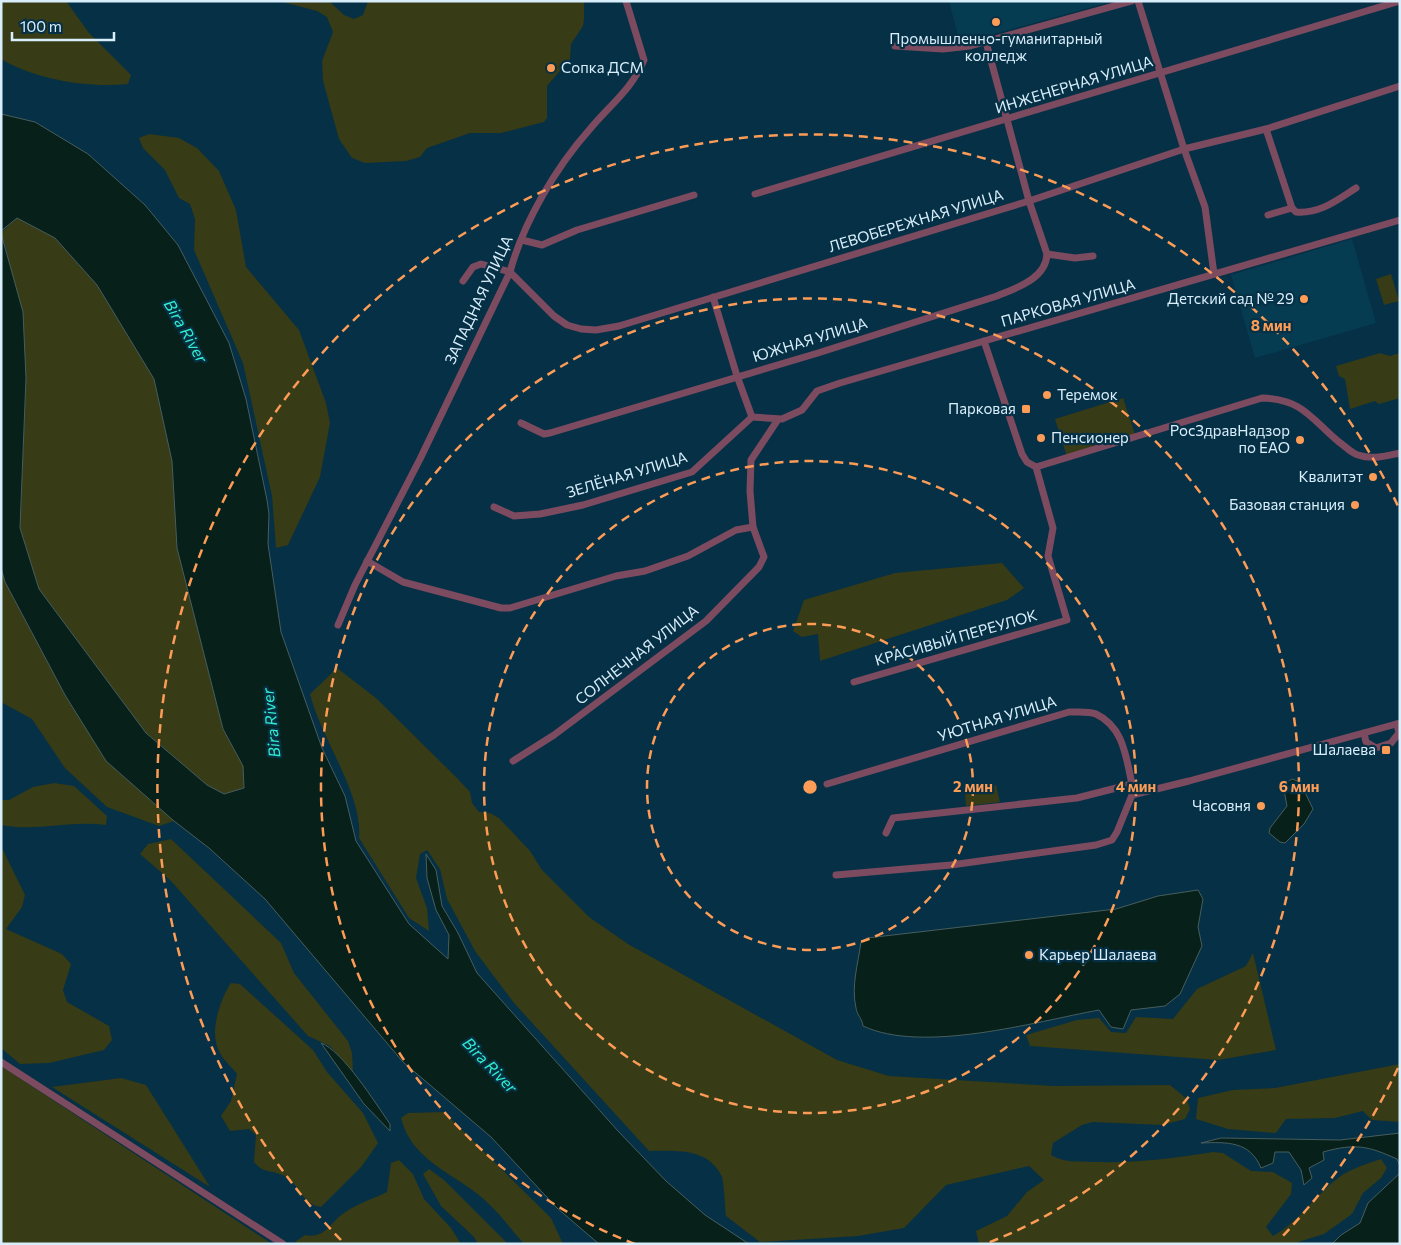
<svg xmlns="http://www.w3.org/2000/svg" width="1401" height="1245" font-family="Commissioner,sans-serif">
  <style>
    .built { fill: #063c52 }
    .green { fill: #373b16 }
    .water { fill: #08201a; stroke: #475e5e }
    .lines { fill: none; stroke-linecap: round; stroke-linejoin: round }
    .minor { stroke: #7c4b5f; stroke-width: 7 }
    .ring { fill: none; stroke: #fd9c56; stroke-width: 2.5; stroke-dasharray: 9 6 }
    .poi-dot { fill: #fd9c56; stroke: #053045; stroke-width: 2 }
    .labels { text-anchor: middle; stroke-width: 4.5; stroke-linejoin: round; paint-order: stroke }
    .poi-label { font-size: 15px; fill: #d9eefb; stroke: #053045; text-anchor: end }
    .street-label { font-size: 15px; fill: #d9eefb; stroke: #053045 }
    .water-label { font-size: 16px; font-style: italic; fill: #33edc7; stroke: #053045 }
    .centre { fill: #fd9c56; stroke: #053045; stroke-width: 2.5 }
    .ring-label { font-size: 15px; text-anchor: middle; font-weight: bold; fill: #fd9c56; stroke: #053045; stroke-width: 4.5; stroke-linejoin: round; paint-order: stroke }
  </style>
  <rect width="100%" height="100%" fill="#053045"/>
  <g class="built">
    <path d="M949,1h165l-154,42z"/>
    <path d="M1352,239l24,84 -121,35 -24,-83z"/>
  </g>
  <g class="green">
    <path d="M1,1h65l23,32 42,42 -3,9c-41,4 -91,-4 -127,-25z"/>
    <path d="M279,1h50l15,14 10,4 9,-4 5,-14h216v18l-1,7 -12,18 -1,15 -23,27v32l-3,4 -43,11h-31l-43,15 -7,9 -14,4 -41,2 -13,-5 -13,-19 -16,-58 -1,-20 11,-29 -6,-15 -10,-6z"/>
    <path d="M149,134l30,4 18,10 22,23 17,39 10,57 53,63 27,73 4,20 -10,54 -32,68 -12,3 -4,-52 -29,-133 -49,-113 1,-31 -5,-15 -11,-6 -14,-28 -22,-22 -4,-10z"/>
    <path d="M17,218l38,20 42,47 57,94 18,82 5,87 46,181 20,37 1,22 -20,6 -17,-9 -61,-52 -107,-144 -19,-61 6,-150 -19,-127 -6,-18z"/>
    <path d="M1391,274l8,27 -15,4 -8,-26z"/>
    <path d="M1380,353l10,3 10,-3v45l-21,6 -4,-3 -25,8 -5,-30 -6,-3 -3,-10z"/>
    <path d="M1123,398l12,36 -68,23 -12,-38z"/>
    <path d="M1002,563l22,25 -17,12 -187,61 -2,-27 -16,3 -9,-6 11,-31 91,-27z"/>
    <path d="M1,568l4,14 60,113 41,66 68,60 -15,5 -52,-19 -42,-39 -33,-49 -31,-17z"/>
    <path d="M337,668l39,30 79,78 15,16 2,11 7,9 11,1 9,5 31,33 12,19 47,47 39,27 209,116 52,16 165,10 116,-1 17,14 3,10 -5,10 -22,6 -70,-3 -11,3 -29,18 -2,12c13,8 27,6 42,7 44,1 76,-3 120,-10l10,1 28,18 22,1 19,11 -1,11 -25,33 7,9c23,-12 39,-36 59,-53 14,-13 31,-18 49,-24l6,9 -6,10 -18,15 -11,21 -28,20 -32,10h-313l-3,-13 31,-15 20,-24 17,-12 -15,-14 -83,19 -42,43 -46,8 -98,6 -34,-26c-1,-8 -2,-33 -4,-39 -14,-30 -47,-26 -73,-26l-135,-148 -39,-52 -28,-52 -7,-30 -13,-19 -7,4 -4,24 11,30 2,23 -20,-13 -50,-80c4,-44 -38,-99 -49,-144z"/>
    <path d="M54,783l20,3 33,30 -1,9c-35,-5 -70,7 -105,0v-25h8l24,-13z"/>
    <path d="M996,785l4,17 -34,4 -1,-12z"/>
    <path d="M171,839l110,104 13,30 54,68 4,12 1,20 -23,-27 -22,-10 -137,-155 -31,-27 8,-10z"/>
    <path d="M1,846l24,49 -3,12 -16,22 56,25 9,10 -8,26 4,12 42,24 3,14 -8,10 -55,13 -29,1 -19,-16z"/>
    <path d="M1253,953l23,97 -58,10 -188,-14 -4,-11 51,-15 22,-2 12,14 15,1 10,-16 37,2 24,-30 49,-23z"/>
    <path d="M231,983l9,1 73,66 14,22 36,41 15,30 -16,23 -41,41c-20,-3 -20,-21 -35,-30 -11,-7 -23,-3 -32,-15l2,-27 -7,-6 -19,2 -9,-15 10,-15 6,-27c-5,-7 -13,-13 -17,-21 -12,-19 0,-54 11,-70z"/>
    <path d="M1400,1064v58l-28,-2 -9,-9 -28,7 -49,1 -10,14 -48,-4 -32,-10 2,-21 35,-8 42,-2z"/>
    <path d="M1,1066l271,178h-271z"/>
    <path d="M121,1078l25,7 64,102 -158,-100z"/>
    <path d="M444,1112l107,106 12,26h-39c-12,-13 -23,-29 -36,-41 -30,-29 -76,-40 -87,-85l7,-5z"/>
    <path d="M399,1160l14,14 11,25 27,29 10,16h-163l-3,-2 10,-7c21,4 24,-12 39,-22 12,-9 29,-14 43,-21l4,-29z"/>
    <path d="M429,1169l15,11 64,64h-30l-4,-7 -33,-31 -18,-32z"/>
  </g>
  <g class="water">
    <path d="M1,114l34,8 53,32 57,51 33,40 51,98 17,56 21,101 2,14 -1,30 13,88 41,116 23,48 11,45 53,83 39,35 1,-24 -13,-25 -9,-32 -1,-24 10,16 6,36 16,27 19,40 141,158 48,50 39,34 44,29h-150l-42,-36 -66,-71 -88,-75 -138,-163 -56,-51 -35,-27 -68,-60 -41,-66 -60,-113 -4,-14v-335l22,79 3,66 -6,150 19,61 107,144 61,52 17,9 20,-6 -1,-22 -20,-37 -46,-181 -5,-87 -18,-82 -57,-94 -42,-47 -38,-20 -16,13z"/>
    <path d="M1292,779l8,3 13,27 -9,15 -19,19 -5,-1 -11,-9 1,-5 17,-22 -4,-21z"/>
    <path d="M1198,890l5,9 -5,28 4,19 -22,48 -15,12 -34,4 -8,19 -12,-2 -12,-17c-65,12 -176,44 -236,16 -1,-8 -6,-11 -7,-18 -5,-22 2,-44 5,-66l6,-4 249,-29 42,-13z"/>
    <path d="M321,1043c22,8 55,61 69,81v7l-26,-27z"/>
    <path d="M1400,1133v33l-3,-7c-29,-13 -41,-16 -74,-7l1,8 -15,8 3,10 -8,7 -3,-15 -12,-18h-14l-2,11 -12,5c-11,-27 -34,-26 -60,-25l20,-5 119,2z"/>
    <path d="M1400,1173v71h-68l9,-9 19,-12 8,-20z"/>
  </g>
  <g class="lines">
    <g class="minor">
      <path d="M1138,1l46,148 21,58 9,67"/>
      <path d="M986,42l43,159 18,53"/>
      <path d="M895,46l48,3 27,-3 162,-45"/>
      <path d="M1266,129l26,79"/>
      <path d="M755,194l645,-193"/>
      <path d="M1268,215l24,-7 4,4c24,2 41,-12 60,-24"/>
      <path d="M522,240l20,5 35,-15 117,-35"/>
      <path d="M463,281l10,-14 8,-3 29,8 44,44 13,9 14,4 15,1 23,-4 410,-125 155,-52 82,-20 134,-43"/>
      <path d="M713,297l24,79 15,41"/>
      <path d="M984,341l38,113 5,8 9,5 226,-69c41,1 49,21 77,44 6,4 12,11 19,13 14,5 28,1 42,-2"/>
      <path d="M752,417l30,2 20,-9 15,-19 23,-8 560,-163"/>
      <path d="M521,423l23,11 6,-1 268,-80 179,-57c19,-8 49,-17 50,-42l28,4 18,-2"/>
      <path d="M494,507l20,9 26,-2 43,-9 109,-33 60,-55"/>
      <path d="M367,561l36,21 98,26h9l106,-32 29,-5 43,-15 48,-26 17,-3"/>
      <path d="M338,625l17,-40 65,-126 90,-187c13,-49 46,-105 80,-143 20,-24 42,-40 54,-69l-18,-59"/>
      <path d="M854,682l213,-62 -19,-64 5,-28 -17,-61"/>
      <path d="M1364,733l2,9 10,6 15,-5 8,-10 -2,-9"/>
      <path d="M513,761l41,-26 152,-114 53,-54 5,-10 -11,-30 -3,-36 1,-31 26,-39"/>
      <path d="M827,784l242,-72c8,0 20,-1 27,2 28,13 30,44 36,70"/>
      <path d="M886,833l7,-15 184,-20 55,-14v11l57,-14 211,-58"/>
      <path d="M836,875l115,-10 145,-20 16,-5 5,-8 15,-37"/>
      <path d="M1,1062l282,182"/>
    </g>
  </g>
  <g class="ring">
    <circle cx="810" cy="787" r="163"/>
    <circle cx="810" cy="787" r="326"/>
    <path d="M635 1244A489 489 0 1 1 985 1244"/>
    <path d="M1398 1068A652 652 0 0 1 1279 1240M341 1240A652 652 0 1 1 1398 506"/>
  </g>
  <g class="poi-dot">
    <circle cx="996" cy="22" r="5"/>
    <circle cx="551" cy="68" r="5"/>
    <circle cx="1304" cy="299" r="5"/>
    <circle cx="1047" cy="395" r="5"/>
    <rect x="1021" y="404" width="10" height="10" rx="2.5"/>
    <circle cx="1041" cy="438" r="5"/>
    <circle cx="1300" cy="440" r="5"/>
    <circle cx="1373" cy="477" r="5"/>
    <circle cx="1355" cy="505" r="5"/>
    <rect x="1381" y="745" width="10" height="10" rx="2.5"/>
    <circle cx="1261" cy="806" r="5"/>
    <circle cx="1029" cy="955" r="5"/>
  </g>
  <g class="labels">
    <g class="poi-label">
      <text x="996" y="44" text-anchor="middle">Промышленно-гуманитарный<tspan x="996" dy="17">колледж</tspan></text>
      <text x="561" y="73" text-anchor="start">Сопка ДСМ</text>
      <text x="1294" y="304">Детский сад № 29</text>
      <text x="1057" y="400" text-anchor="start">Теремок</text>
      <text x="1016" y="414">Парковая</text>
      <text x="1290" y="436">РосЗдравНадзор<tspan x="1290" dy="17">по ЕАО</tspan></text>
      <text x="1051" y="443" text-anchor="start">Пенсионер</text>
      <text x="1363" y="482">Квалитэт</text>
      <text x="1345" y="510">Базовая станция</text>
      <text x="1376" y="755">Шалаева</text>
      <text x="1251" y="811">Часовня</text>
      <text x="1039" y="960" text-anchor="start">Карьер Шалаева</text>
    </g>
    <g class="street-label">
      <text transform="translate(1074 85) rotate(-17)" y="5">ИНЖЕНЕРНАЯ УЛИЦА</text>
      <text transform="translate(916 221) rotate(-17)" y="5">ЛЕВОБЕРЕЖНАЯ УЛИЦА</text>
      <text transform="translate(479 300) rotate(-65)" y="5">ЗАПАДНАЯ УЛИЦА</text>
      <text transform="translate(1068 303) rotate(-16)" y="5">ПАРКОВАЯ УЛИЦА</text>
      <text transform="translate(810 340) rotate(-17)" y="5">ЮЖНАЯ УЛИЦА</text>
      <text transform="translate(627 475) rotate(-17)" y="5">ЗЕЛЁНАЯ УЛИЦА</text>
      <text transform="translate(956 638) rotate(-16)" y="5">КРАСИВЫЙ ПЕРЕУЛОК</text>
      <text transform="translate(637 655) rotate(-38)" y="5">СОЛНЕЧНАЯ УЛИЦА</text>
      <text transform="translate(997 719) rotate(-17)" y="5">УЮТНАЯ УЛИЦА</text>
    </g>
    <g class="water-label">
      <text transform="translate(186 331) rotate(60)" y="6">Bira River</text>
      <text transform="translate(271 723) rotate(-96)" y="6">Bira River</text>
      <text transform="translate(490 1065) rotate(46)" y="6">Bira River</text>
    </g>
  </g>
  <circle cx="810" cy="787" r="8" class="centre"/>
  <g class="ring-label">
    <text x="1271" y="331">8 мин</text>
    <text x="973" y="792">2 мин</text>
    <text x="1136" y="792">4 мин</text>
    <text x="1299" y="792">6 мин</text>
  </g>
  <rect width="1401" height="1245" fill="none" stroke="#d9eefb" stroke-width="5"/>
  <path d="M12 32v8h102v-8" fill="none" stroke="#d9eefb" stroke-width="2.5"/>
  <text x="20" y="32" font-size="15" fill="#d9eefb" stroke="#053045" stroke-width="4" paint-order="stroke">100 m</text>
</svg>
